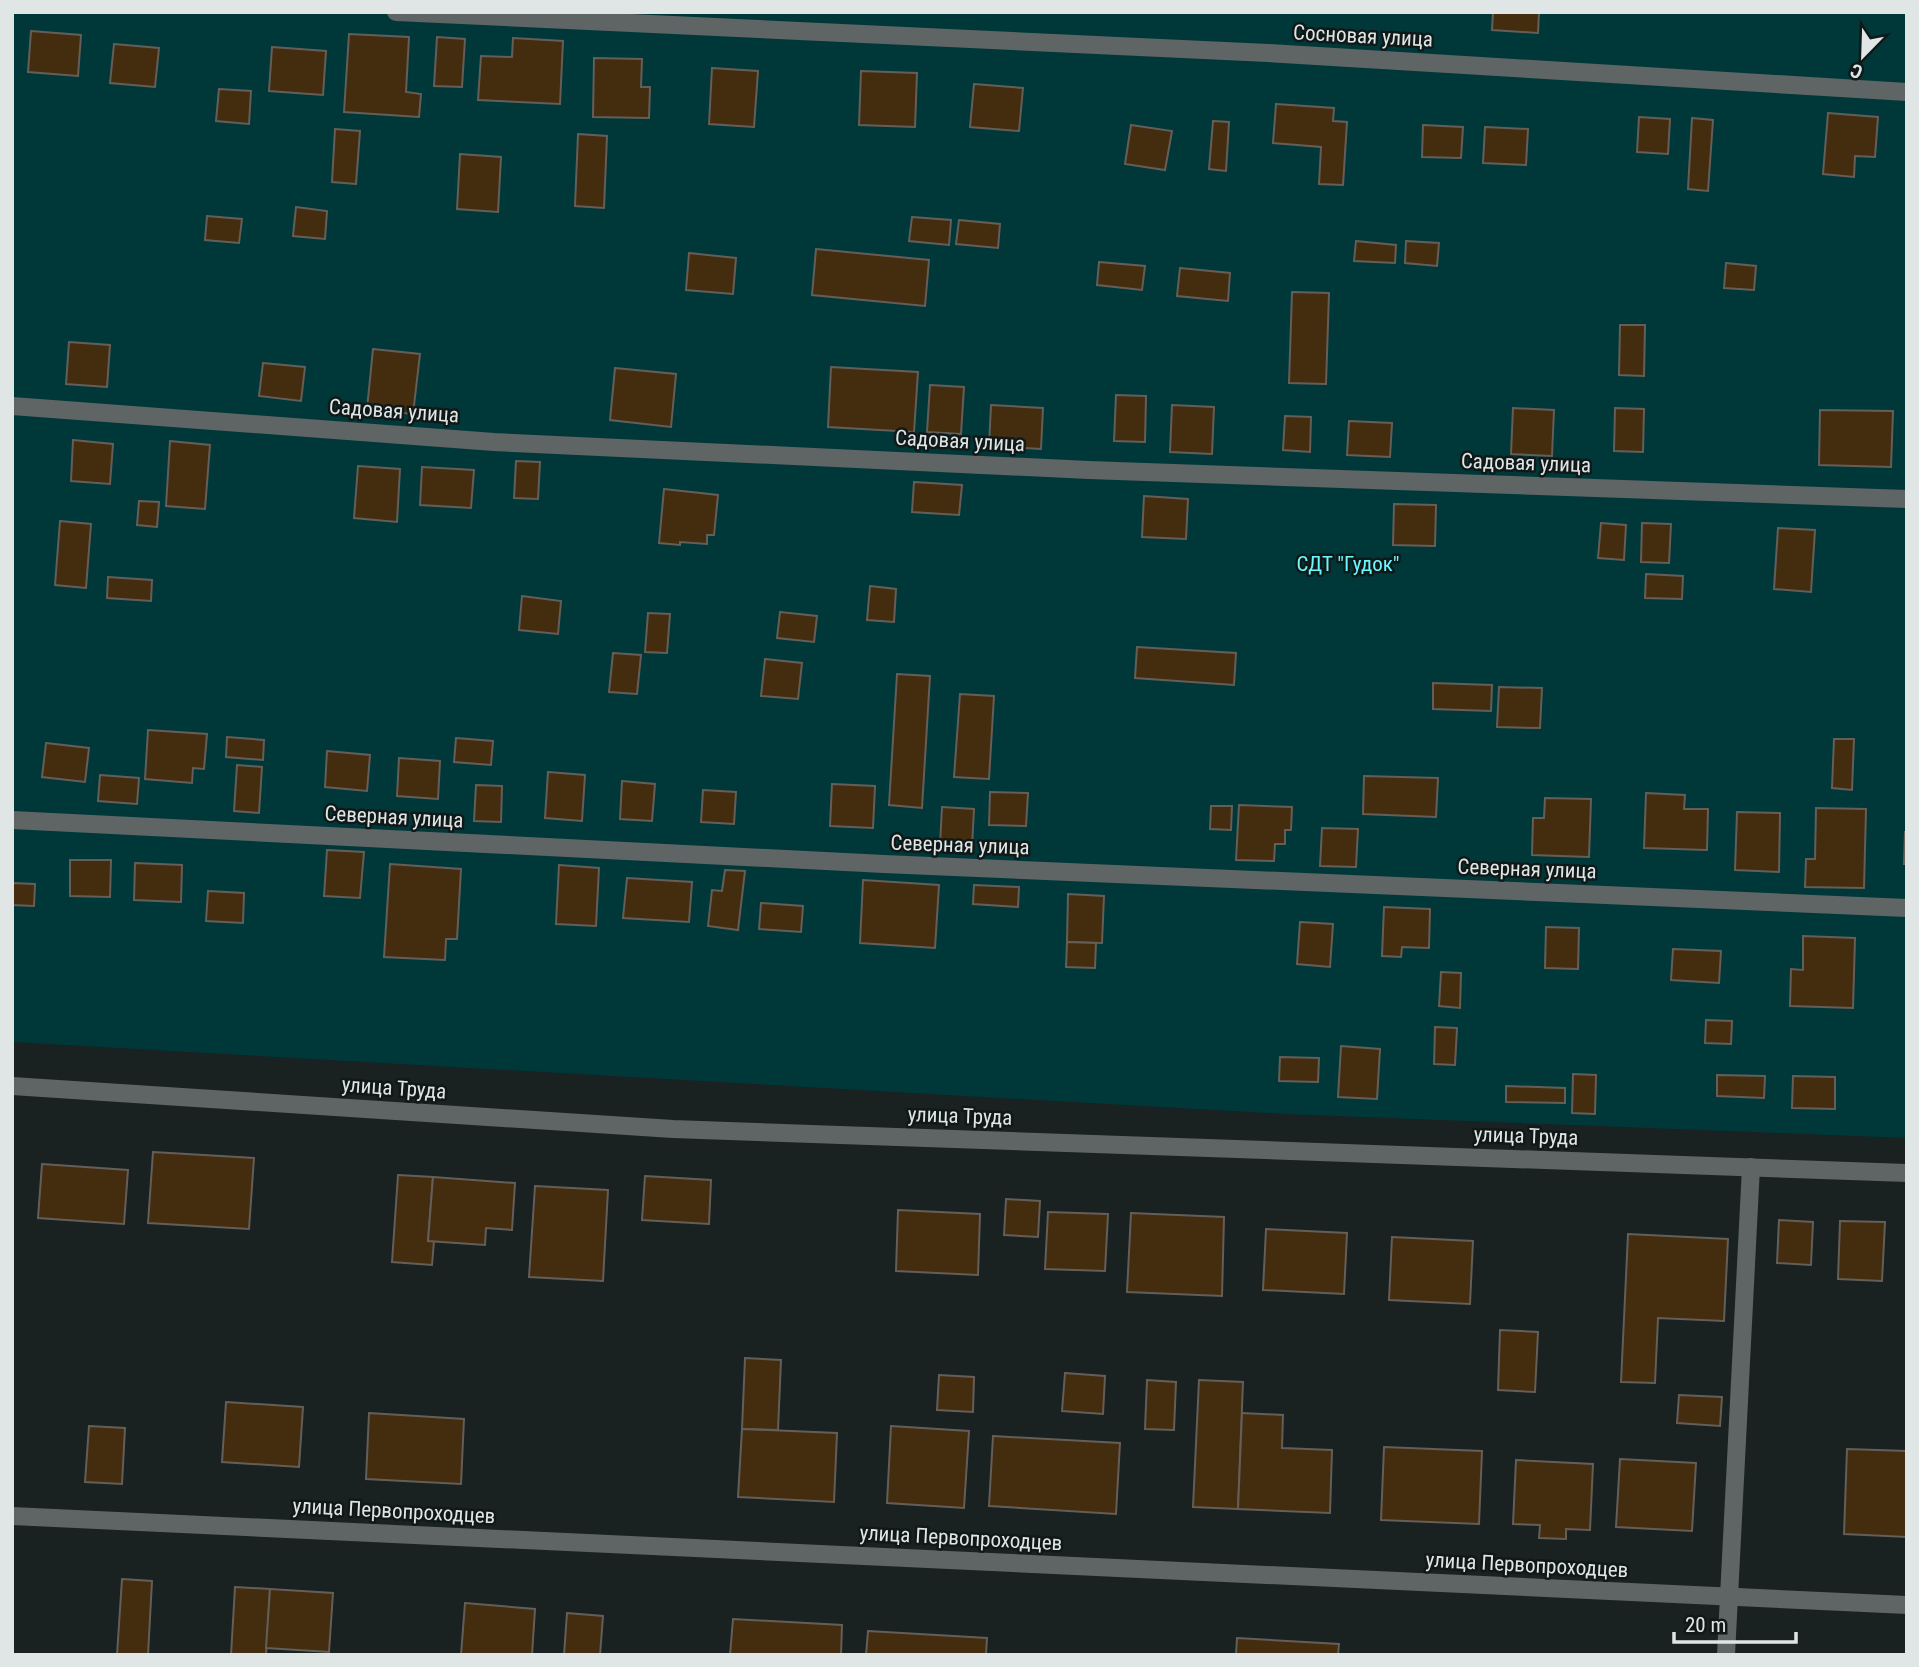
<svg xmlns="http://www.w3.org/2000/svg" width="1919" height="1667" font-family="'Roboto Condensed',sans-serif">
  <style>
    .green { fill: #00383a }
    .building { fill: #442c0f; stroke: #645e58; stroke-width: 2 }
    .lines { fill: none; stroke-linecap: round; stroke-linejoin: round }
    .minor { stroke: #5f6464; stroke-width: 18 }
    .labels { text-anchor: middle; stroke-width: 5; stroke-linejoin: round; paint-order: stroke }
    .street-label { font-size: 21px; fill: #e0e6e6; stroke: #101818 }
    .park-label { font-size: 21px; fill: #6bf8fc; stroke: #101818 }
  </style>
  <rect width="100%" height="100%" fill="#192121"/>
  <path class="green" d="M12,12h1895v1126l-623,-24 -1272,-72z"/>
  <g class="building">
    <path d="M1493,12h46l-1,21 -46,-3z"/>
    <path d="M31,31l50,4 -3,41 -50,-4z"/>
    <path d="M349,34l60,3 -3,55 15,2 -2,23 -75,-5z"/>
    <path d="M437,37l28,2 -3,48 -28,-1z"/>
    <path d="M513,38l50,3 -3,63 -82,-4 3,-44 31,1z"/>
    <path d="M114,44l45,4 -4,39 -45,-4z"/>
    <path d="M272,47l54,4 -3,44 -54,-4z"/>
    <path d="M594,58l48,1 -1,28h9l-1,31 -56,-1z"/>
    <path d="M712,68l46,3 -4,56 -45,-3z"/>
    <path d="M861,71l56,2 -2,54 -56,-2z"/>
    <path d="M974,84l49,4 -4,43 -49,-4z"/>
    <path d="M219,89l32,2 -2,33 -33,-3z"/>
    <path d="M1276,104l58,4 -1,13 14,1 -4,63 -24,-1 2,-37 -48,-4z"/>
    <path d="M1828,113l50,4 -3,40 -20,-1 -1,21 -31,-3z"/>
    <path d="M1639,117l31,2 -2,35 -31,-2z"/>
    <path d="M1692,118l21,2 -5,71 -20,-2z"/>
    <path d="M1213,121l16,1 -3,49 -17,-2z"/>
    <path d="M1131,125l41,6 -7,39 -40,-6z"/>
    <path d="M1423,125l40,2 -2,31 -39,-1z"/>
    <path d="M1485,127l43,2 -2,36 -43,-2z"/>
    <path d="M335,129l25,2 -4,53 -24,-2z"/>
    <path d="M578,134l29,2 -3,72 -29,-2z"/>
    <path d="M460,154l41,3 -3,55 -41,-3z"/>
    <path d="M296,207l31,4 -2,28 -32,-3z"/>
    <path d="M207,216l35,3 -3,24 -34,-3z"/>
    <path d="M912,217l39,3 -2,25 -40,-4z"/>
    <path d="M959,220l41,4 -2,24 -42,-4z"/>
    <path d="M1356,241l40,4 -1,18 -41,-2z"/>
    <path d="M1406,241l33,2 -2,23 -32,-3z"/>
    <path d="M816,249l113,11 -4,46 -113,-11z"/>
    <path d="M689,253l47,5 -3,36 -47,-4z"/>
    <path d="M1099,262l46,4 -3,24 -45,-5z"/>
    <path d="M1726,263l30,3 -2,24 -30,-2z"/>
    <path d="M1180,268l50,5 -2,28 -51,-5z"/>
    <path d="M1292,292l37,1 -3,91 -37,-1z"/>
    <path d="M1620,325h25l-1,51 -25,-1z"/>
    <path d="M69,342l41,3 -3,42 -41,-3z"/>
    <path d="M373,349l47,5 -7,60 -46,-5z"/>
    <path d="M263,363l42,4 -4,34 -42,-5z"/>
    <path d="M831,367l87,5 -4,60 -86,-5z"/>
    <path d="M615,368l61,6 -5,53 -61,-7z"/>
    <path d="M930,385l34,2 -3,47 -34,-2z"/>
    <path d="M1116,395l30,1 -1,46 -31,-1z"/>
    <path d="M991,405l52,3 -2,41 -52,-3z"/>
    <path d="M1172,405l42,2 -2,47 -42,-2z"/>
    <path d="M1513,408l41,2 -2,46 -41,-2z"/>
    <path d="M1615,408l29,1 -1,43 -29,-1z"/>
    <path d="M1820,410l73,1 -2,56 -72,-2z"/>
    <path d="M1285,416l26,1 -1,35 -27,-2z"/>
    <path d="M1349,421l43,2 -2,34 -43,-2z"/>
    <path d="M73,440l40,4 -3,40 -39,-3z"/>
    <path d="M170,441l40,4 -5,64 -39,-3z"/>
    <path d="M516,461l24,1 -2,37 -24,-1z"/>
    <path d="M358,466l42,3 -3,53 -43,-4z"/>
    <path d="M422,467l52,3 -3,38 -51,-3z"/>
    <path d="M914,482l48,3 -3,30 -47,-3z"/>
    <path d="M664,489l54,6 -4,40h-7v9l-27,-2v3l-21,-2z"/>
    <path d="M1144,496l44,3 -2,40 -44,-2z"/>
    <path d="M139,501l20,1 -2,25 -20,-2z"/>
    <path d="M1394,504l42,1 -1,41 -42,-1z"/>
    <path d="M60,521l31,3 -5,64 -31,-3z"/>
    <path d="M1601,523l25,2 -2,35 -26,-2z"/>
    <path d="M1642,523l29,1 -2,39 -28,-1z"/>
    <path d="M1778,528l37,2 -4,62 -37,-3z"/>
    <path d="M1646,574l37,2 -1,23 -37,-1z"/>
    <path d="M108,577l44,3 -1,21 -44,-3z"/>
    <path d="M870,586l26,3 -2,33 -27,-2z"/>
    <path d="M522,596l39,5 -3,33 -39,-4z"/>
    <path d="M780,612l37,4 -3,26 -37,-4z"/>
    <path d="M648,613l22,1 -3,39 -22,-1z"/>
    <path d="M1137,647l99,6 -2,32 -99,-7z"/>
    <path d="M613,653l28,2 -4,39 -28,-2z"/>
    <path d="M765,659l37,4 -4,36 -37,-3z"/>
    <path d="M897,674l33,2 -8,132 -33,-3z"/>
    <path d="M1433,683l59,2 -1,26 -58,-2z"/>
    <path d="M1499,687l43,1 -2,40 -43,-1z"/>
    <path d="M960,694l34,2 -5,83 -35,-2z"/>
    <path d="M148,730l59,4 -3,35 -11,-1 -1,15 -47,-4z"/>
    <path d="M227,737l37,3 -1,20 -37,-3z"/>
    <path d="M456,738l37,3 -2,24 -37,-3z"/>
    <path d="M1834,739h20l-2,51 -20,-2z"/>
    <path d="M46,743l43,5 -4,34 -43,-5z"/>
    <path d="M327,751l43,4 -3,36 -42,-4z"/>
    <path d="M399,758l41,3 -2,38 -41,-3z"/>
    <path d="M237,765l25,2 -3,46 -25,-2z"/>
    <path d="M548,772l37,3 -3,46 -37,-3z"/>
    <path d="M100,775l39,3 -2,26 -39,-3z"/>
    <path d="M1364,776l74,2 -2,39 -73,-3z"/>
    <path d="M622,781l33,3 -3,37 -32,-2z"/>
    <path d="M832,784l43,2 -2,42 -43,-2z"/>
    <path d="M476,785l26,1 -1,36 -27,-1z"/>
    <path d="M703,790l33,2 -2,32 -33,-2z"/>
    <path d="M990,792l38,1 -2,33 -37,-1z"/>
    <path d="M1646,793l39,2 -1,14h24l-1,41 -63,-2z"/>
    <path d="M1545,798l46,1 -2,58 -57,-2 1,-37h11z"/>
    <path d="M1239,805l53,2 -1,23h-6v14h-10l-1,17 -38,-1z"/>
    <path d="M1211,806h21l-1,24 -21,-1z"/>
    <path d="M942,807l32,2 -2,37 -32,-2z"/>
    <path d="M1816,808l50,1 -2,79 -59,-1 1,-28h9z"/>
    <path d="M1737,812l43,1 -1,59 -44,-2z"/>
    <path d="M1322,828l36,1 -2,38 -36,-1z"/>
    <path d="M1905,832h2v32h-3z"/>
    <path d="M327,850l37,2 -4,46 -36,-2z"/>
    <path d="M70,860h41l-1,37 -40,-1z"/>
    <path d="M135,863l47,2 -1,37 -47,-2z"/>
    <path d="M390,864l71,5 -4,70h-11l-1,21 -61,-3z"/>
    <path d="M559,865l40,3 -3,58 -40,-2z"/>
    <path d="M725,870l20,1 -7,59 -30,-4 4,-36 10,1z"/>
    <path d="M627,878l65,4 -3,40 -66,-4z"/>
    <path d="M863,880l76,5 -4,63 -75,-5z"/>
    <path d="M12,883l23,1 -1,22 -22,-1z"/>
    <path d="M974,885l45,2 -1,20 -45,-3z"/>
    <path d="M208,891l36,2 -1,30 -37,-2z"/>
    <path d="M1068,894l36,2 -2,47 -35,-1z"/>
    <path d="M761,903l42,3 -2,26 -42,-3z"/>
    <path d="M1384,907l46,2 -1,39 -27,-1 -1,10 -19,-1z"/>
    <path d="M1300,922l33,2 -3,43 -33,-3z"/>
    <path d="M1546,927l33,1 -1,41 -33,-1z"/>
    <path d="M1803,936l52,2 -2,70 -63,-2 1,-37 12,1z"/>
    <path d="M1067,942l29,1 -1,25 -29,-1z"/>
    <path d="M1673,949l48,2 -2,32 -48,-3z"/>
    <path d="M1441,972l20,1 -1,35 -21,-2z"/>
    <path d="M1706,1020l26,1 -1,23 -26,-1z"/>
    <path d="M1435,1027l22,1 -2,37 -21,-1z"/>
    <path d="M1341,1046l39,3 -3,50 -39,-2z"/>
    <path d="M1280,1057l39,1 -1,24 -39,-1z"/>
    <path d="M1573,1074l23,1 -1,39 -23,-1z"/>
    <path d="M1717,1075l48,1 -1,22 -47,-2z"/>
    <path d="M1793,1076l42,1v32l-43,-1z"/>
    <path d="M1506,1086l59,2v15l-59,-1z"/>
    <path d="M153,1152l101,6 -5,71 -101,-6z"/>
    <path d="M42,1164l86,6 -4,54 -86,-6z"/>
    <path d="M398,1175l35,2 -5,64h6l-2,24 -40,-3z"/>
    <path d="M645,1176l66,4 -2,44 -67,-4z"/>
    <path d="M433,1177l82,6 -3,47 -26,-2 -1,17 -57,-4z"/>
    <path d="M535,1186l73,4 -5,91 -74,-4z"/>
    <path d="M1006,1199l34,2 -2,36 -34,-2z"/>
    <path d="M898,1210l82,4 -2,61 -82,-4z"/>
    <path d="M1048,1212l60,2 -3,57 -60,-2z"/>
    <path d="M1131,1213l93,4 -2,79 -95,-4z"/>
    <path d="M1779,1220l34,2 -2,43 -34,-2z"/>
    <path d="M1840,1221l45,1 -3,59 -44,-2z"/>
    <path d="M1266,1229l81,4 -3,61 -81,-4z"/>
    <path d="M1628,1234l100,5 -4,82 -66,-3 -3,65 -34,-1z"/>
    <path d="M1392,1237l81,4 -3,63 -81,-4z"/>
    <path d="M1500,1330l38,2 -3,60 -37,-2z"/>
    <path d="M745,1358l36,2 -3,70 -36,-1z"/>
    <path d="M1065,1373l40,3 -2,38 -41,-3z"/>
    <path d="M939,1375l35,2 -1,35 -36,-2z"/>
    <path d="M1147,1380l29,2 -2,48 -29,-1z"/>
    <path d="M1199,1380l44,2 -5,127 -45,-2z"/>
    <path d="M1679,1395l43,2 -2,29 -43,-3z"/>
    <path d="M226,1402l77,5 -4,60 -77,-5z"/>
    <path d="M369,1413l95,6 -3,65 -95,-5z"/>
    <path d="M1242,1413l41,2 -1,33 50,2 -2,63 -92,-4z"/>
    <path d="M89,1426l36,2 -3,56 -37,-2z"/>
    <path d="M891,1426l78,5 -5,77 -77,-5z"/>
    <path d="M742,1429l95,4 -3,69 -96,-5z"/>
    <path d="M993,1436l127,7 -4,71 -127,-8z"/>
    <path d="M1384,1447l98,4 -3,73 -98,-4z"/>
    <path d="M1847,1449l60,2v86l-63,-3z"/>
    <path d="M1620,1459l76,4 -4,68 -76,-4z"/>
    <path d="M1516,1460l77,4 -3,66 -24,-1v10l-27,-1 1,-13 -27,-1z"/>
    <path d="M122,1579l30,2 -4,74h-31z"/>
    <path d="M235,1587l35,2 -4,66h-35z"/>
    <path d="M270,1589l63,4 -4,59 -63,-4z"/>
    <path d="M465,1603l70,6 -3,46h-71z"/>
    <path d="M567,1613l36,3 -3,39h-36z"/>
    <path d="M733,1619l109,6 -1,30h-111z"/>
    <path d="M868,1631l119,7 -1,17h-120z"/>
    <path d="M1237,1638l102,6 -1,11h-102z"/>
  </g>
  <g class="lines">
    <g class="minor">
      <path d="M396,12l872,41 639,39"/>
      <path d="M12,406l482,36 595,28 818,29"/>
      <path d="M12,820l872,44 1023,44"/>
      <path d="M12,1086l661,43 1234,44"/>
      <path d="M12,1516l1895,89"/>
      <path d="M1726,1655l25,-488"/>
    </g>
  </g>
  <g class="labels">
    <g class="street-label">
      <text transform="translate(1363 36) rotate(3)" y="7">Сосновая улица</text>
      <text transform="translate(394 411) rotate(4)" y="7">Садовая улица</text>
      <text transform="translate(960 441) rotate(3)" y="7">Садовая улица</text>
      <text transform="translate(1526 463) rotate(2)" y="7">Садовая улица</text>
      <text transform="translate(394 817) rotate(3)" y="7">Северная улица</text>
      <text transform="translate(960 845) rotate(2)" y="7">Северная улица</text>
      <text transform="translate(1527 869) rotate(2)" y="7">Северная улица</text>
      <text transform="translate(394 1088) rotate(4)" y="7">улица Труда</text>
      <text transform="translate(960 1116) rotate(2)" y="7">улица Труда</text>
      <text transform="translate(1526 1136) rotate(2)" y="7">улица Труда</text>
      <text transform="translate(394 1511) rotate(3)" y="7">улица Первопроходцев</text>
      <text transform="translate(961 1538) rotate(3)" y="7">улица Первопроходцев</text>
      <text transform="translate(1527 1565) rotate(3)" y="7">улица Первопроходцев</text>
    </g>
    <g class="park-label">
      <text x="1348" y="571">СДТ "Гудок"</text>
    </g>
  </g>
  <rect width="1919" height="1667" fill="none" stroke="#e0e6e6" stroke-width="28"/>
  <g transform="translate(1863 56) rotate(203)" stroke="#101818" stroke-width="5" paint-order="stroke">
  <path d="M0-5L12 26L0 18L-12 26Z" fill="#e0e6e6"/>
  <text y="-10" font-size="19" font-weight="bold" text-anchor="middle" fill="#e0e6e6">С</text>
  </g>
  <path d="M1674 1632v10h122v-10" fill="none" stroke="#e0e6e6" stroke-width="3.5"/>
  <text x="1685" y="1632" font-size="21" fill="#e0e6e6" stroke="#101818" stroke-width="5" paint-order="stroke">20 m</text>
</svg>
